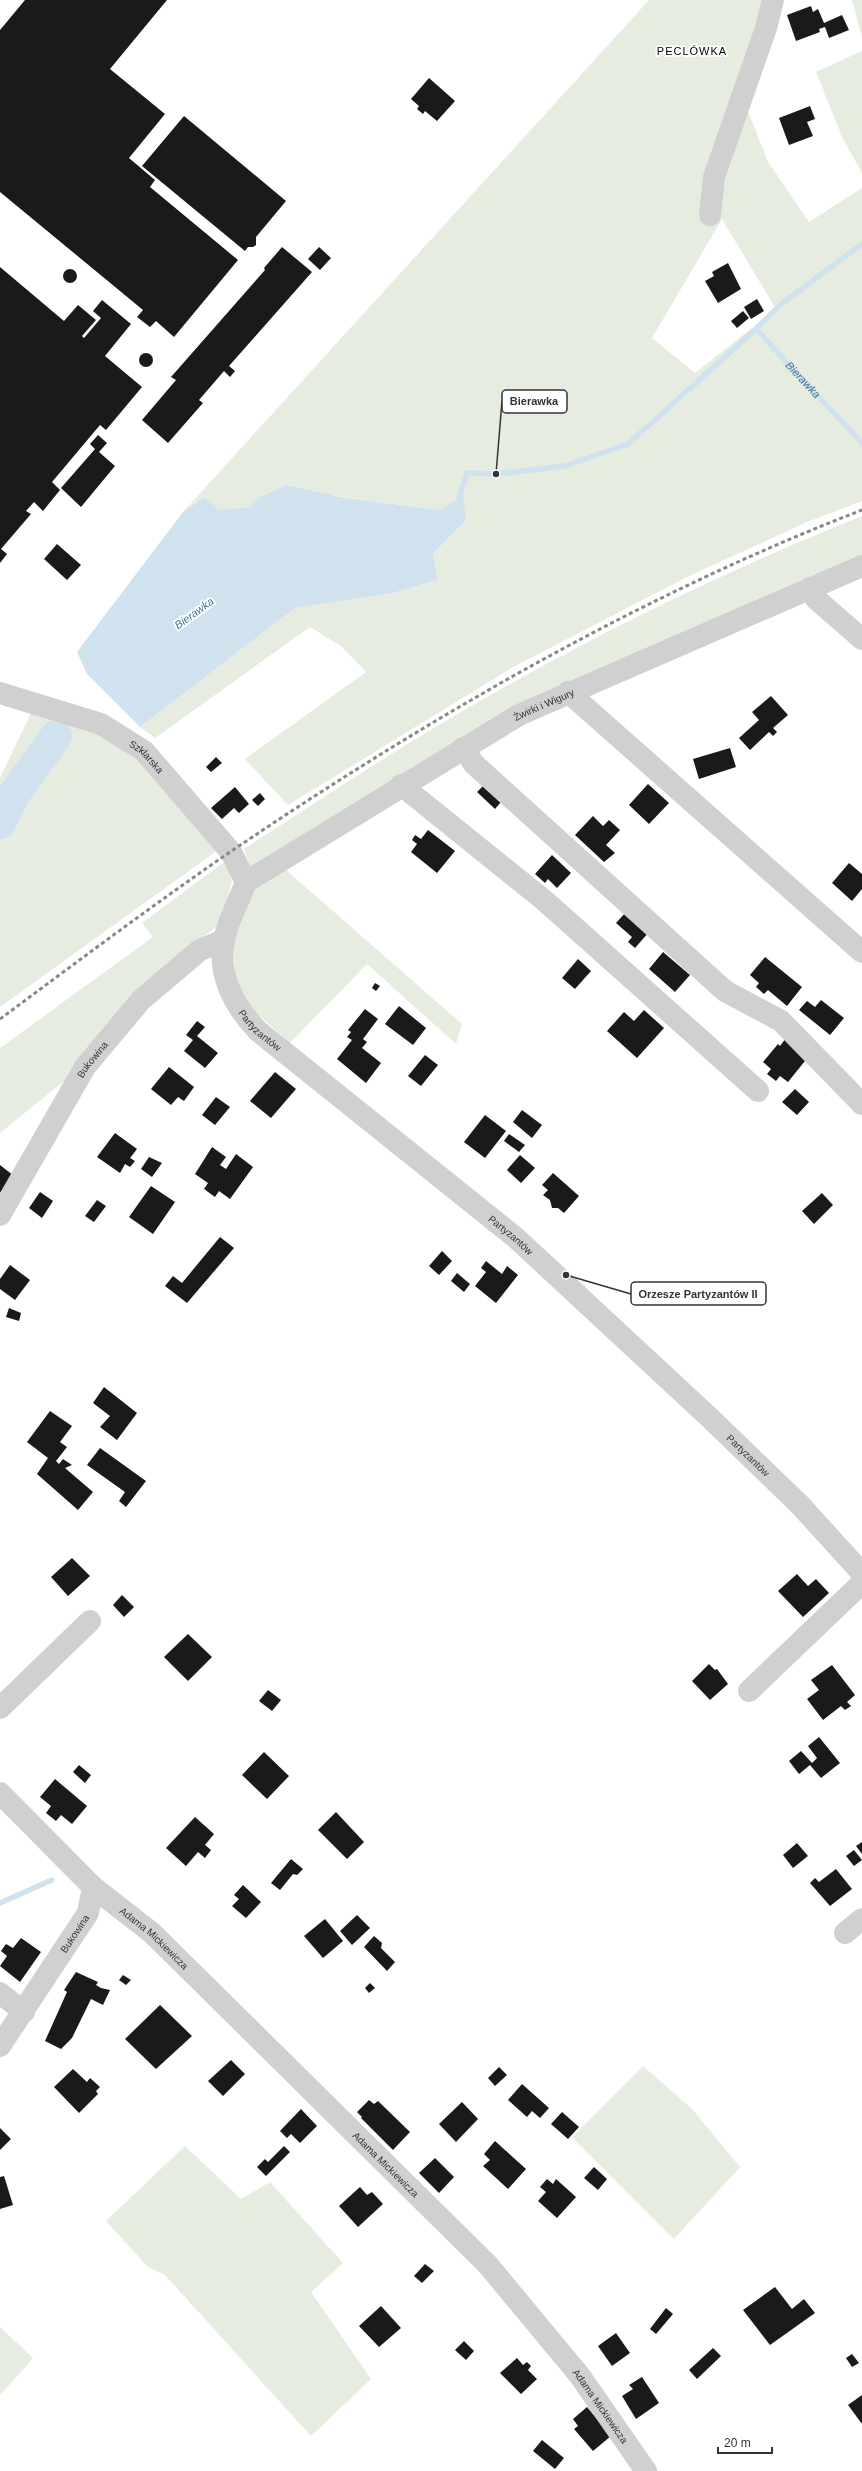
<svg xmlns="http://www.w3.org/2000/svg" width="862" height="2471" font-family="Helvetica,sans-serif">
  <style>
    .green { fill: #e6ecdf; fill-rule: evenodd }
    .water { fill: #cfe2ee }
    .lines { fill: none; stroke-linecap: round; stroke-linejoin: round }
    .stream { stroke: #cfe2ee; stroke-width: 5.5 }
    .river { stroke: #cfe2ee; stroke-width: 32 }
    .building { fill: #1a1a1a }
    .minor { stroke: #d0d0d0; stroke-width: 22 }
    .rail { stroke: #888; stroke-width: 3; stroke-dasharray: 4 3; stroke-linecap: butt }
    .labels { text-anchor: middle; stroke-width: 4; stroke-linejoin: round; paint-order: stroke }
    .street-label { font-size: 10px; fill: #333; stroke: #fff }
    .neighbourhood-label { font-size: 11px; letter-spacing: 1px; fill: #000; stroke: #fff }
    .water-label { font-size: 11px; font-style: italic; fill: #3f7597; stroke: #fff }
    .leader { fill: none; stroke: #333; stroke-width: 1.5 }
    .callout-dot { fill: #333; stroke: #fff; stroke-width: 1.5 }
    .callout { fill: #fff; stroke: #333; stroke-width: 1.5 }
    .callout-label { font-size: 11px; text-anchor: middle; font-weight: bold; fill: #333 }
  </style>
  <rect width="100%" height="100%" fill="#fff"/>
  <g class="green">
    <path d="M649,0h125l-28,106 22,56 41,60 53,-34v313l-55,21 -120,55 -172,89 -227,139 -43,-46 121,-87 -25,-26 -31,-19 -155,111 -15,-11 155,-119 94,-14 49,-14 -5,-26 33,-34 -26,-10 -119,-16 -61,3 -11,10 -30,3 -16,-13 -20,15zM722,219l54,90 -81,64 -43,-35z"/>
    <path d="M852,0h10v38z"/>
    <path d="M862,51v122l-20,-36 -26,-65z"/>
    <path d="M862,516v42l-331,146 -279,167 -8,-22c50,-32 99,-65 149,-96 148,-92 307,-172 469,-237z"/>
    <path d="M31,713l67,21 41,27 79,89 -218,157v-229z"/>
    <path d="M227,860l5,21 -7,29 -10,18 -36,26 -104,118 -75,61v-85l153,-111 -11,-14z"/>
    <path d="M285,869l177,155 -6,20 -89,-80 -77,79 -37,-33 -17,-30 -3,-36 22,-56z"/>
    <path d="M643,2066l49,43 48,58 -66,72 -102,-102z"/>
    <path d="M185,2146l56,53 29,-17 73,81 -32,29 60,87 -60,57 -146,-161 -17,-8 -42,-46z"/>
    <path d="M0,2327l33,31 -33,37z"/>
  </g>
  <path class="water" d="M287,485l53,12 100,13 23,-15 3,25 -33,34 5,26 -49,14 -94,14 -155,119 -53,-53 -10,-22 106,-140 21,-15 15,13 30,-3 11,-10z"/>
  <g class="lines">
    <g class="stream">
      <path d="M756,329l24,-24 82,-61"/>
      <path id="s1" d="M457,504l10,-31 29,1 69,-8 63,-22 128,-115 106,114"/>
      <path d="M0,1903l52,-23"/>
    </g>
    <path class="river" d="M0,823l13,-27 43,-60"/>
  </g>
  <g class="building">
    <path d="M25,0h142l-57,69 55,45 -36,44 26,22 -5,7 88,73 -64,77 -18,-16 -6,6 -13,-10 6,-7 -143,-118v-162z"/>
    <path d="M811,6l2,6 5,-3 6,14 18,-8 7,15 -20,8 -4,-11 -6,2 1,3 -24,9 -9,-26z"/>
    <path d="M429,78l26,23 -18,20 -12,-10 -2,3 -6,-5 2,-3 -8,-7z"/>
    <path d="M810,106l5,13 -8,3 6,14 -24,9 -10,-27z"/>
    <path d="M184,116l102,85 -30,36v8l-3,2h-5l-3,4 -103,-85z"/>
    <path d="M282,247l30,25 -83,94 6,5 -5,6 -6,-6 -25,29 4,3 -35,40 -26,-23 34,-40 -5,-3 94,-107 -1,-2z"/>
    <path d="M319,247l12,11 -11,12 -12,-11z"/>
    <path d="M728,263l13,26 -23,14 -13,-22 9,-5 -2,-4z"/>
    <path d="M0,267l64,54 14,-16 18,15 -14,16 2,2 17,-20 -8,-7 9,-11 29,24 -26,32 37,31 -36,43 -6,-5 -48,57 8,8 -17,21 -9,-9 -8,9 5,3 -30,35 6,5 -7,9z"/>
    <circle cx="70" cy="276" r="7"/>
    <path d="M757,299l7,12 -13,8 -7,-12z"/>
    <path d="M743,311l6,7 -12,10 -6,-7z"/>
    <circle cx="146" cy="360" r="7"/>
    <path d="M98,435l9,8 -8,9 16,14 -34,41 -20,-19 34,-39 -5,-5z"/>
    <path d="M57,544l24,21 -14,15 -23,-21z"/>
    <path d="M771,696l17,19 -15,13 4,4 -4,4 -4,-4 -19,18 -11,-12 20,-18 -7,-8z"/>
    <path d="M730,748l6,19 -37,12 -6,-20z"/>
    <path d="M216,757l6,6 -11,9 -5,-5z"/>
    <path d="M648,784l21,19 -20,21 -20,-19z"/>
    <path d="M484,785l17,17 -6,7 -18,-17z"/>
    <path d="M235,787l14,17 -10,9 -5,-5 -12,11 -11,-11z"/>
    <path d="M260,793l5,6 -7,7 -6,-6z"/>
    <path d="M593,816l10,10 6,-6 11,10 -14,15 9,8 -11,9 -29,-27z"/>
    <path d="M428,830l27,21 -18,22 -26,-21 6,-8 -5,-4 3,-5 6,4z"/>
    <path d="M552,855l19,18 -14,15 -9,-9 -3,4 -10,-9z"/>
    <path d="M849,863l13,11v15l-10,12 -20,-18z"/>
    <path d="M626,912l23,20 -14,16 -7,-6 4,-5 -16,-14z"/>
    <path d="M663,952l27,23 -15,17 -26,-23z"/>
    <path d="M765,957l37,30 -15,19 -19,-16 -4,4 -8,-7 3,-4 -9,-8z"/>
    <path d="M578,959l13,12 -16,18 -13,-11z"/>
    <path d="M375,983l5,3 -4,5 -4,-3z"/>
    <path d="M821,1000l23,18 -14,17 -31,-25 8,-9 8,6z"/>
    <path d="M399,1006l27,22 -13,17 -28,-21z"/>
    <path d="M365,1009l13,10 -15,20 4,3 -5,6 19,15 -15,20 -29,-24 15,-19 -5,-3 4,-5 -3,-2z"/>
    <path d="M644,1010l20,18 -27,30 -30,-27 17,-19 10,9z"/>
    <path d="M197,1021l8,6 -8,9 21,17 -13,15 -21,-17 9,-11 -7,-5z"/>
    <path d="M786,1038l23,18 -21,26 -8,-6 -4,5 -9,-7 4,-5 -8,-7 15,-18 2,2z"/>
    <path d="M425,1055l13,10 -17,21 -13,-10z"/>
    <path d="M169,1067l25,20 -10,14 -6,-4 -7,8 -20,-16z"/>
    <path d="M275,1072l21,17 -25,29 -21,-17z"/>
    <path d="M795,1089l14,13 -12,13 -15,-13z"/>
    <path d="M216,1097l14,10 -15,18 -13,-10z"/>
    <path d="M522,1110l20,15 -10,13 -19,-16z"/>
    <path d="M485,1115l21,16 -21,27 -21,-16z"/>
    <path d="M115,1133l22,16 -7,9 5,3 -5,6 -5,-3 -5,9 -23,-16z"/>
    <path d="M509,1134l16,11 -6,7 -15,-11z"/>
    <path d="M212,1147l14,10 -6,8 6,4 10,-15 17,13 -23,32 -11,-8 -4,6 -11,-8 4,-6 -13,-9z"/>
    <path d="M520,1155l15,13 -14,15 -14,-13z"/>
    <path d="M149,1157l13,6 -10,14 -11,-8z"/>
    <path d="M0,1165l14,11 -14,17z"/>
    <path d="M553,1173l26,23 -15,17 -6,-5h-6l-2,-8 -7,-5 5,-5 -6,-5z"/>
    <path d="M151,1186l24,16 -22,32 -24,-17z"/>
    <path d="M40,1192l13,9 -11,17 -13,-10z"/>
    <path d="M822,1193l11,12 -19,19 -12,-13z"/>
    <path d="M97,1200l9,6 -12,16 -9,-6z"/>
    <path d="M220,1237l14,11 -47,55 -22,-17 8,-10 9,7z"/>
    <path d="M442,1251l10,10 -13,14 -10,-9z"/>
    <path d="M486,1261l16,13 5,-8 11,9 -22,28 -21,-17 11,-14 -5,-4z"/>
    <path d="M10,1265l20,15 -15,20 -15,-11v-10z"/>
    <path d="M457,1273l13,11 -6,8 -13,-11z"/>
    <path d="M9,1308l12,5 -2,8 -13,-4z"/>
    <path d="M104,1387l33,26 -20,27 -17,-13 10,-11 -17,-13z"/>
    <path d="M50,1411l22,15 -12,16 7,5 -11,14 3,3 4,-5 9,6 -7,3 28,24 -15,18 -41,-36 11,-16 -21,-16z"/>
    <path d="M100,1448l46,33 -20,26 -7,-6 6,-9 -38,-27z"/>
    <path d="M72,1558l18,18 -22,20 -17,-19z"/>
    <path d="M797,1574l11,12 8,-7 13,14 -26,24 -25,-26z"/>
    <path d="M122,1595l12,12 -10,10 -11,-12z"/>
    <path d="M188,1634l24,23 -24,24 -24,-24z"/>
    <path d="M709,1664l6,6 2,-1 11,15 -18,16 -18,-19z"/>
    <path d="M832,1665l23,30 -8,7 4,4 -6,4 -4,-4 -18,14 -16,-21 12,-9 -8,-10z"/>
    <path d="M268,1690l13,10 -9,11 -13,-10z"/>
    <path d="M819,1737l21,26 -19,15 -11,-13 -11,9 -10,-13 12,-10 11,12 5,-5 -9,-12z"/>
    <path d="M264,1752l25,24 -22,23 -25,-24z"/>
    <path d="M79,1765l12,10 -6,8 -12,-11z"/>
    <path d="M55,1779l32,27 -15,18 -11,-9 -5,6 -10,-8 5,-7 -11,-9z"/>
    <path d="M336,1812l28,30 -17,17 -29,-29z"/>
    <path d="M195,1817l19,17 -9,11 6,5 -6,8 -7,-6 -12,14 -20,-18z"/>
    <path d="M862,1842v12l-6,-8z"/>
    <path d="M797,1843l11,13 -15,12 -10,-13z"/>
    <path d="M854,1850l8,10 -8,6 -8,-10z"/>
    <path d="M291,1859l12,10 -6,6 -4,-1 -13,16 -9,-7z"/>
    <path d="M836,1869l16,20 -22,17 -20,-23 5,-5 4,4z"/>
    <path d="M243,1885l18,17 -15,16 -14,-12 7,-7 -5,-4z"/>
    <path d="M357,1915l13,13 -18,17 -12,-14z"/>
    <path d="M325,1919l18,22 -20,17 -19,-22z"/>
    <path d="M374,1936l8,7 -1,5 14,14 -8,9 -23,-24z"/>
    <path d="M21,1938l20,14 -21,30 -20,-16 7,-10 -6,-5 5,-7 7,4z"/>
    <path d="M76,1972l22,10 -2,3 5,3 9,2 -7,15 -12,-6 -19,39 -11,11 -16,-8 22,-49 -3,-2z"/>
    <path d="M123,1975l8,5 -5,5 -7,-5z"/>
    <path d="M370,1983l5,5 -6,5 -4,-5z"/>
    <path d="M160,2005l32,31 -36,33 -31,-30z"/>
    <path d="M231,2060l14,14 -22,22 -15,-15z"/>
    <path d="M499,2067l8,8 -12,11 -7,-8z"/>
    <path d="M73,2069l14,13 3,-4 10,9 -4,4 2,3 -19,19 -25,-26z"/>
    <path d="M522,2084l27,24 -9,10 -8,-7 -5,6 -19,-17z"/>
    <path d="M369,2100l5,4 4,-3 32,31 -17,18 -32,-32 1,-1 -5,-5z"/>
    <path d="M462,2102l16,17 -22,23 -17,-18z"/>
    <path d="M301,2109l16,17 -17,17 -9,-9 -4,4 -7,-7z"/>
    <path d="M562,2112l17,15 -11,12 -17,-15z"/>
    <path d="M0,2128l11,11 -11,11z"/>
    <path d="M495,2141l31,28 -18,20 -25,-23 7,-6 -6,-6z"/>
    <path d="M284,2146l6,6 -24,24 -9,-9 8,-8 3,3z"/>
    <path d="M435,2158l19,19 -15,16 -20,-20z"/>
    <path d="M594,2167l13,12 -9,11 -14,-12z"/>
    <path d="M4,2176l9,29 -13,4v-32z"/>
    <path d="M547,2179l6,5 3,-5 20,18 -19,21 -19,-17 8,-9 -6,-5z"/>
    <path d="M360,2187l7,8 5,-3 11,12 -25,23 -19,-21z"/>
    <path d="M425,2264l9,7 -12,12 -8,-7z"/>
    <path d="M775,2287l17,22 12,-10 11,14 -45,32 -27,-35z"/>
    <path d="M381,2306l20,22 -22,19 -20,-21z"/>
    <path d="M666,2308l7,6 -17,20 -6,-5z"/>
    <path d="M616,2333l14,20 -18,13 -14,-20z"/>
    <path d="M464,2341l10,10 -8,9 -11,-10z"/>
    <path d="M713,2348l8,8 -24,23 -8,-9z"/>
    <path d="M852,2354l7,9 -7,4 -6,-9z"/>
    <path d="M517,2358l6,7 4,-3 4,4 -3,4 9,9 -16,15 -21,-21z"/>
    <path d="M642,2377l17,26 -23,16 -14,-23 11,-7 -4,-4z"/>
    <path d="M862,2395v29l-14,-19z"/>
    <path d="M587,2407l24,29 -18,15 -19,-22 4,-3 -5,-7z"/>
    <path d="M542,2440l22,18 -9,11 -22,-18z"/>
  </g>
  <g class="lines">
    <g class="minor">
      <path d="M710,215l4,-38 52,-149 7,-28"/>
      <path d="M810,588l6,11 46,40"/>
      <path d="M568,692l294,260"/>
      <path id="s2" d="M0,693l101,31 43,27 87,101 15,30"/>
      <path d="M463,748l11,16 251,227 56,30 81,83"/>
      <path d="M401,785l144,116 213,190"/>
      <path id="s3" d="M246,882c-7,19 -18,39 -22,58 -7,35 11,67 34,91l258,207 194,180 90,87 62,68"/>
      <path id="s4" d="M246,882l273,-167 343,-149"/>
      <path id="s5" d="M0,1215l85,-148 56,-67 59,-50 24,-10"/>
      <path d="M749,1691l113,-108"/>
      <path d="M0,1708l90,-87"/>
      <path id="s6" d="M0,1793l93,94 59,46 336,332 92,111 66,95"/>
      <path d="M845,1933l17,-14"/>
      <path d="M0,1993l24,19"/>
      <path id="s7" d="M0,2046l88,-133 5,-26"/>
    </g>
    <path class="rail" d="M0,1019c77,-57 154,-115 233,-169 197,-133 406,-254 629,-340"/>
  </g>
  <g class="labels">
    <g class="street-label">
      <text dy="4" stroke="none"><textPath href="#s4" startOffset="347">Żwirki i Wigury</textPath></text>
      <text dy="4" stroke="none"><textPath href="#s2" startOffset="162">Szklarska</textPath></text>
      <text dy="4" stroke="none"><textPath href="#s3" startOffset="164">Partyzantów</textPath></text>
      <text dy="4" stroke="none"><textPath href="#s5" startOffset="181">Bukowina</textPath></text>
      <text dy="4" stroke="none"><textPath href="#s3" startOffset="488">Partyzantów</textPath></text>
      <text dy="4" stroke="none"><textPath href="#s3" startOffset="812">Partyzantów</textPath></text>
      <text dy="4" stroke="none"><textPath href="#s7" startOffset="135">Bukowina</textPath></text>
      <text dy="4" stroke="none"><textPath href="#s6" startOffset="212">Adama Mickiewicza</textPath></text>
      <text dy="4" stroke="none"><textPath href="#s6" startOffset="536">Adama Mickiewicza</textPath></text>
      <text dy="4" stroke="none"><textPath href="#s6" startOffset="860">Adama Mickiewicza</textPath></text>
    </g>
    <g class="neighbourhood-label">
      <text x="692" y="55">PECLÓWKA</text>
    </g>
    <g class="water-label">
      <text dy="4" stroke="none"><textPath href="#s1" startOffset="439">Bierawka</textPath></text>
      <text transform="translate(194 613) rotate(-36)" y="4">Bierawka</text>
    </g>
  </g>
  <path class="leader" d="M496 474L502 401M566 1275L631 1294"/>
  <g class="callout-dot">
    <circle cx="496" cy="474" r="4"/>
    <circle cx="566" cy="1275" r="4"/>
  </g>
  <g class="callout">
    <rect x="502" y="390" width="65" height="23" rx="4"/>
    <rect x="631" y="1282" width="135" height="23" rx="4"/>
  </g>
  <g class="callout-label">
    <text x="534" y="405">Bierawka</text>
    <text x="698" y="1298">Orzesze Partyzantów II</text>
  </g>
  <path d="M718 2447v6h54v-6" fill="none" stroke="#333333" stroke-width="2"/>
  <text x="724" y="2447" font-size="12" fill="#333333" stroke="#ffffff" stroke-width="3" paint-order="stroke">20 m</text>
</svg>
